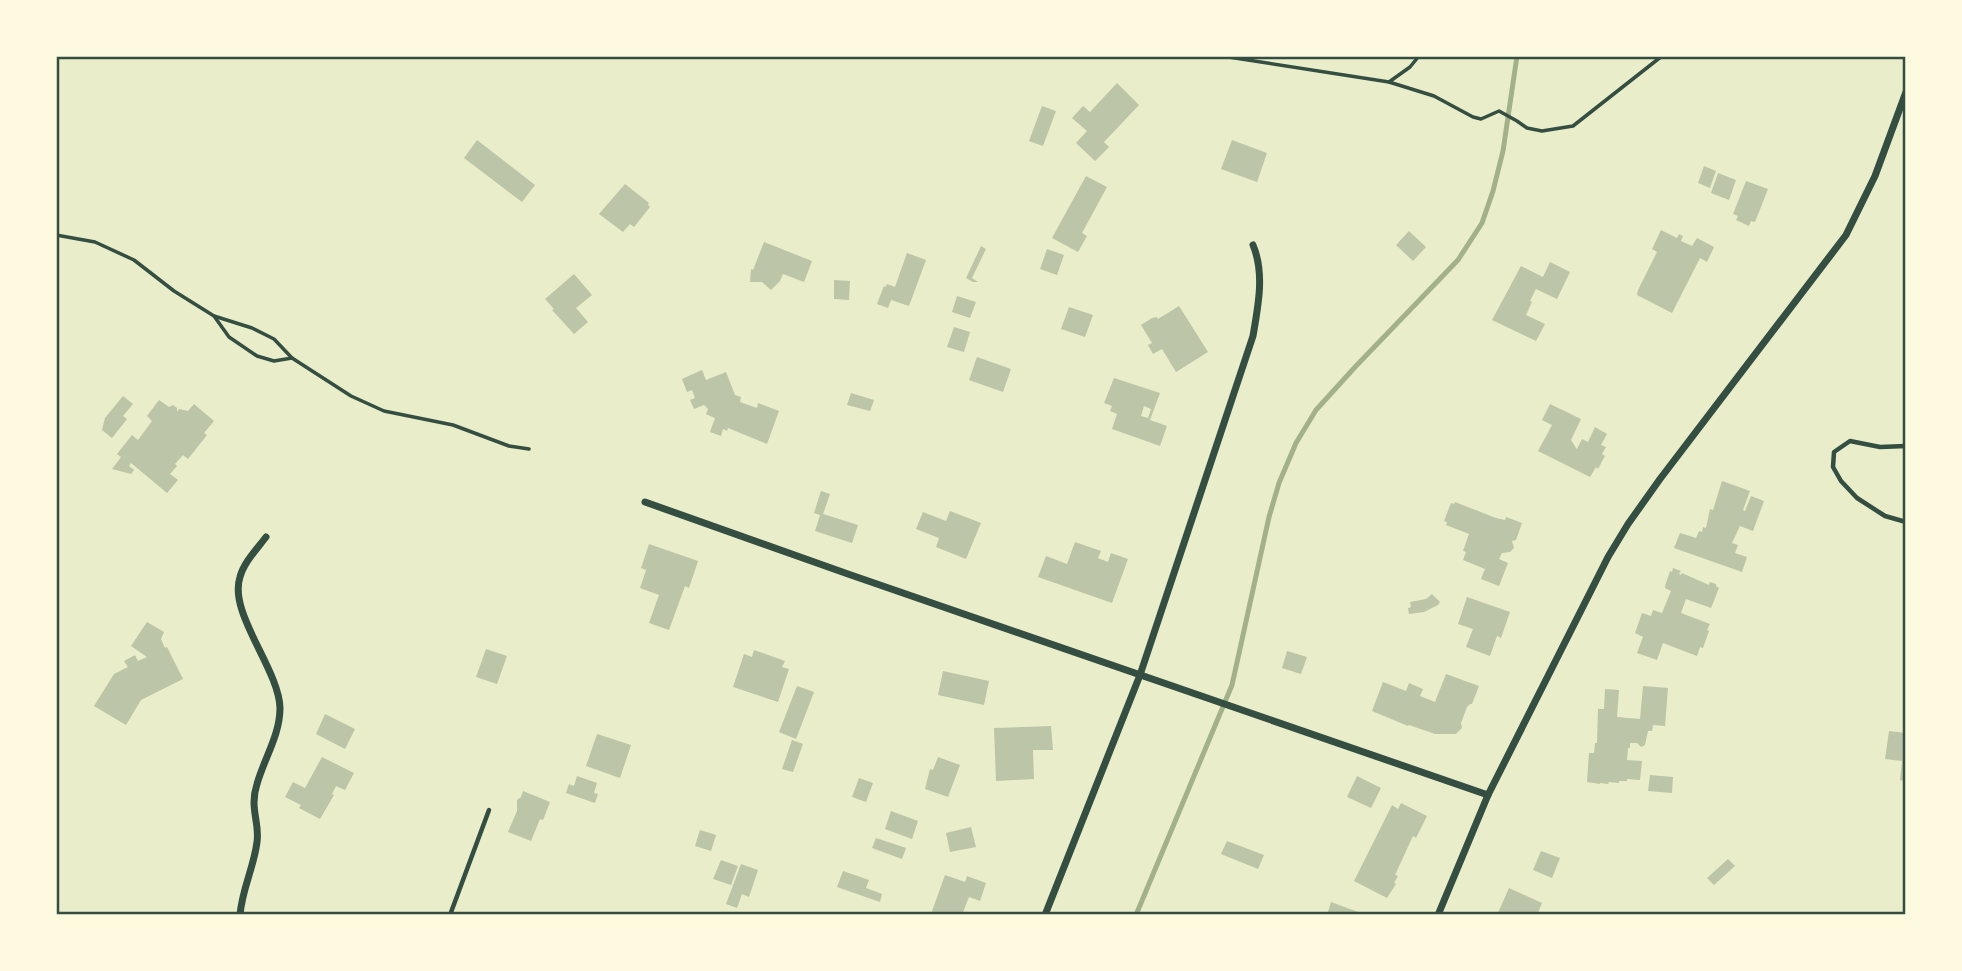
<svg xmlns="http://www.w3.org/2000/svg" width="1962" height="971" font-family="Mulish,sans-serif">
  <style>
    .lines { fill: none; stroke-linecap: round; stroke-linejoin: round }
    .stream { stroke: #a3b18a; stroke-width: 5 }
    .building { fill: #bcc5a7; fill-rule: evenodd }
    .path { stroke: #344e41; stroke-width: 3.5 }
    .service { stroke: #344e41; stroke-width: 4.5 }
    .minor { stroke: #344e41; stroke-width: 7 }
    .neatline { fill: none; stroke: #344e41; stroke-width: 2.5 }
  </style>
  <rect width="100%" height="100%" fill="#e9edc9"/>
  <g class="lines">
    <path class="stream" d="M1136,915l96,-230 37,-168 10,-34 17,-40 20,-33 40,-44 102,-106 24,-37 11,-32 10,-40 14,-95"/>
  </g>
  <g class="building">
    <path d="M1117,83l22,22 -35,37 5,5 -14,14 -19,-18 11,-12 -15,-13 11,-12 7,6z"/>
    <path d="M1042,106l14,5 -13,35 -14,-5z"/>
    <path d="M477,140l58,45 -13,17 -58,-44z"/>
    <path d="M1232,140l35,13 -10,29 -36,-13z"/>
    <path d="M1704,166l12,5 -6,17 -12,-5z"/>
    <path d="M1718,173l18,7 -7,20 -18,-7z"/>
    <path d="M1086,176l21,11 -25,46 5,3 -9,16 -26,-14z"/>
    <path d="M1746,181l22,8 -13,33 -4,-1 -2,5 -13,-6 2,-4 -5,-2z"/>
    <path d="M625,184l24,19 -1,2 2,2 -16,20 -4,-3 -7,8 -24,-18z"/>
    <path d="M1661,230l16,8 2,-4 4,2 -2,5 11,5 5,-8 17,9 -7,15 -7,-4 -28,55 -35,-18 1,-5 19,-38 -5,-3z"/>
    <path d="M1409,231l17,16 -13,14 -17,-16z"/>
    <path d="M764,242l48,19 -8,21 -21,-8 -3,7 -9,9 -9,-8h-12l1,-13 2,1z"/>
    <path d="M981,246l5,3 -14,29 6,4h-5l-7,-4z"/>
    <path d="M1047,249l17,6 -7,20 -17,-6z"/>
    <path d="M907,253l19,7 -17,46 -18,-6 -3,8 -11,-4 7,-18 2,1 1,-3 8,3z"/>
    <path d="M1550,262l20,10 -13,27 -21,-10 -6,12 2,1 -6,13 19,9 -9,17 -44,-21 29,-54 22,11z"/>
    <path d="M574,274l18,21 -16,13 12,14 -14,12 -22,-24 2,-1 -9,-10z"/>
    <path d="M834,280l16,1 -1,19 -15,-1z"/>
    <path d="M957,296l19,6 -6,16 -18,-6z"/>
    <path d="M1179,306l29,46 -32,20 -14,-23 -9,5 -5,-9 4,-2 -11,-18 11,-7 5,-1 1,2z"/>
    <path d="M1069,307l24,8 -8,22 -24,-8z"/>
    <path d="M954,327l16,5 -6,20 -17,-5z"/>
    <path d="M977,357l34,12 -8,23 -34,-12z"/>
    <path d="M702,370l4,10 20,-8 9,23 6,2 -1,5 17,6 1,-5 21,8 -12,33 -39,-16 -1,3 -4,-2 -2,7 -11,-4 5,-14 -9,-4 2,-5 -4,-4 -10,4 -4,-9 5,-2 -3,-8 -5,2 -5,-13z"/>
    <path d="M1114,378l46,15 -10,27 17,6 -7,20 -48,-17 5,-15 -7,-3 2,-5 -8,-3zM1144,406l7,3 -3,9 -7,-2z"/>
    <path d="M851,393l23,7 -4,11 -23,-6z"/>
    <path d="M123,396l10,8 -10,12 4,3 -15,19 -10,-8 3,-12z"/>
    <path d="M159,400l10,7 4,-2 4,3v4l2,-3 9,2 6,-7 20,17 -10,12 3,2 -19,24 -5,-4 -8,9 2,2 -7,8 8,6 -11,13 -36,-30 -2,3 5,4 -3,4 -19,-5 9,-12 -4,-3 15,-19 6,5 14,-19 -5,-5z"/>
    <path d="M1550,404l31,15 -10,21 5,8 1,1 5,-10 6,3 7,-15 12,7 -6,11 5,2 -4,7 3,2 -7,13 -2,-2 -6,10 -52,-26 14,-26 -10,-5z"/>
    <path d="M1722,481l28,10 -7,19 2,1 6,-15 13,5 -11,30 -13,-5 -8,17 6,2 -3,8 12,4 -5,15 -68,-24 6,-15 16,5 3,-7 3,1 1,-5 3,1 4,-19 3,1z"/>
    <path d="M821,491l9,3 -7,20 35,11 -6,18 -37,-12 5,-16 -6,-2z"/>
    <path d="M1455,502l41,16 9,2 1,-3 16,6 -6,17 -4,1 2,7 -4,4 -8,1 -3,6 9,4 -9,23 -18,-7 4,-10 -22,-9 3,-8 -3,-1 6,-17 -23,-9 1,-3 -3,-1 7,-18 3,1z"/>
    <path d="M950,511l31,12 -15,36 -30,-12 3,-9 -23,-9 7,-17 23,9z"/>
    <path d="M1075,542l26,9 -3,7 10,4 3,-9 17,6 -16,44 -74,-26 8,-21 21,8z"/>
    <path d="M649,544l49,17 -9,27 -4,-2 -16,44 -20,-7 10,-28 -19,-7 6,-18 -5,-2z"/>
    <path d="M1673,568l8,3 -2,3 2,1 1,-2 27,12 1,-3 6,2v2l3,2 -8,20 -25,-9 -5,14 29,11 -3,6 2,1 -6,17 -3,-1 -3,9 -34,-13 -6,17 -20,-7 6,-16 -8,-4 7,-20 9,3 2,-6 9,3 9,-22 -6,-3v-2l5,-15 2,1z"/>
    <path d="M1432,594l8,8 -2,3 -14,7 -15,2 -1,-6 3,-1 -1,-5 16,-3z"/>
    <path d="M1467,597l43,15 -9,26 -4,-2 -7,20 -24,-9 7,-18 -15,-5z"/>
    <path d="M147,622l17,10 -3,7 4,9 2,-1 16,32 -42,21 -15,25 -32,-19 20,-32 14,-7 -4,-6 11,-6 3,6 9,-4 -16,-11z"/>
    <path d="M486,649l21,7 -10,28 -21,-7z"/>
    <path d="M754,650l31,11 -3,6 7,2 -11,33 -45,-15 11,-33 8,3z"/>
    <path d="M1287,651l20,6 -6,17 -19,-6z"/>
    <path d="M943,671l46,10 -5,24 -46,-10z"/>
    <path d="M1446,674l33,12 -7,18h-2l-3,3 -6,16 1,5 -6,6h-21l-26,-9 -1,1 -36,-15 11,-29 23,9 3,-8 14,6 -3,7 15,6z"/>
    <path d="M797,686l17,6 -18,47 -17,-7z"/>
    <path d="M1643,686l25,2 -3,38 -12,-1 -1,6h-4l-3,14 -4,2 -4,-4h-7v5h-2l-1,12 15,1 -2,19 -13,-1v2h-8v2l-10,-1 -1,2 -8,-1v1l-13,-2 2,-29h5l1,-10h2l1,-34h6l1,-20 14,1 -2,27 23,2z"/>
    <path d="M325,714l30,15 -10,20 -29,-15z"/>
    <path d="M1051,726l2,24h-20l1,29 -38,2 -2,-53z"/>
    <path d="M1889,731l17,2v48l-6,-1 2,-19 -17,-2z"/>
    <path d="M597,734l34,11 -11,33 -34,-12z"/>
    <path d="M792,740l11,4 -10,28 -11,-3z"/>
    <path d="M322,757l32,16 -9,17 -9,-4 -4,8 2,1 -14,24 -21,-11 2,-3 -16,-8 8,-15 12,6z"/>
    <path d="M938,757l22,8 -12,32 -23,-8 5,-20 3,1z"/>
    <path d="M1650,775l23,2 -1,16 -24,-2z"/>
    <path d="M577,776l20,7 -3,10 4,1 -3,9 -29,-10 3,-9 5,2z"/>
    <path d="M1357,776l24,12 -10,20 -24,-11z"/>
    <path d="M859,778l14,5 -7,19 -14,-5z"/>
    <path d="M523,791l27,11 -7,18 -3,-1 -9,22 -23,-9 9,-21v-11l4,-3z"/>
    <path d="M1401,803l26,13 -11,22 -3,-2 -18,39 3,1 -4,7 2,1 -9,14 -33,-17 38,-76 6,4z"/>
    <path d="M891,811l27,10 -6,18 -27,-10z"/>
    <path d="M971,827l5,20 -26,5 -4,-19z"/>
    <path d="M700,830l16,5 -5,16 -16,-5z"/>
    <path d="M876,838l30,10 -4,11 -30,-11z"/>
    <path d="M1227,841l37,14 -6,14 -37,-15z"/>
    <path d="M1541,851l19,7 -8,20 -19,-8z"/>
    <path d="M1728,859l7,7 -21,19 -7,-7z"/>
    <path d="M721,860l17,6 -7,19 -18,-6z"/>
    <path d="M741,864l17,6 -9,27 -7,-3 -5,14 -11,-4z"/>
    <path d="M843,871l26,9 -3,8 16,6 -2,8 -43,-15z"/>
    <path d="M945,875l20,7 2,-6 19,7 -6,18 -11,-4 -7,18 -31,-1z"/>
    <path d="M1509,888l33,15 -5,12h-40z"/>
    <path d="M1331,902l27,10 -1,3h-30z"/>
  </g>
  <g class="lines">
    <g class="path">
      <path d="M1222,56l167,26 45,14 39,21 8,2 18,-8 18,10 10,7 15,3 31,-5 89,-70"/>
      <path d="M1389,82l21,-15 9,-11"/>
      <path d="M56,235l39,7 39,18 40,31 40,25 38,12 22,11 18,19 59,38 33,15 69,14 56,21 20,3"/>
      <path d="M214,316l15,21 28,19 17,5 18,-3"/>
    </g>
    <g class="service">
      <path d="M1906,446l-26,1 -30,-6 -16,11 -1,15 8,14 16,17 28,18 21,6"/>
      <path d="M450,915l39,-105"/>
    </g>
    <g class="minor">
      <path d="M645,502l203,72 640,221"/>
      <path d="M240,915c2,-26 14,-48 17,-73 3,-19 -8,-34 0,-58 7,-25 23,-49 23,-76 -1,-39 -52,-95 -40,-131 4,-15 17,-28 26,-40"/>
      <path d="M1045,915l95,-240 113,-339c5,-30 12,-62 0,-91"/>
      <path d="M1438,915l50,-120 120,-238 20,-33 32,-45 186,-244 29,-59 31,-84"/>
    </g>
  </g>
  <rect width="1962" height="971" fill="none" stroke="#fefae0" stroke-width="116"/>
  <rect x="58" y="58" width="1846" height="855" class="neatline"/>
</svg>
